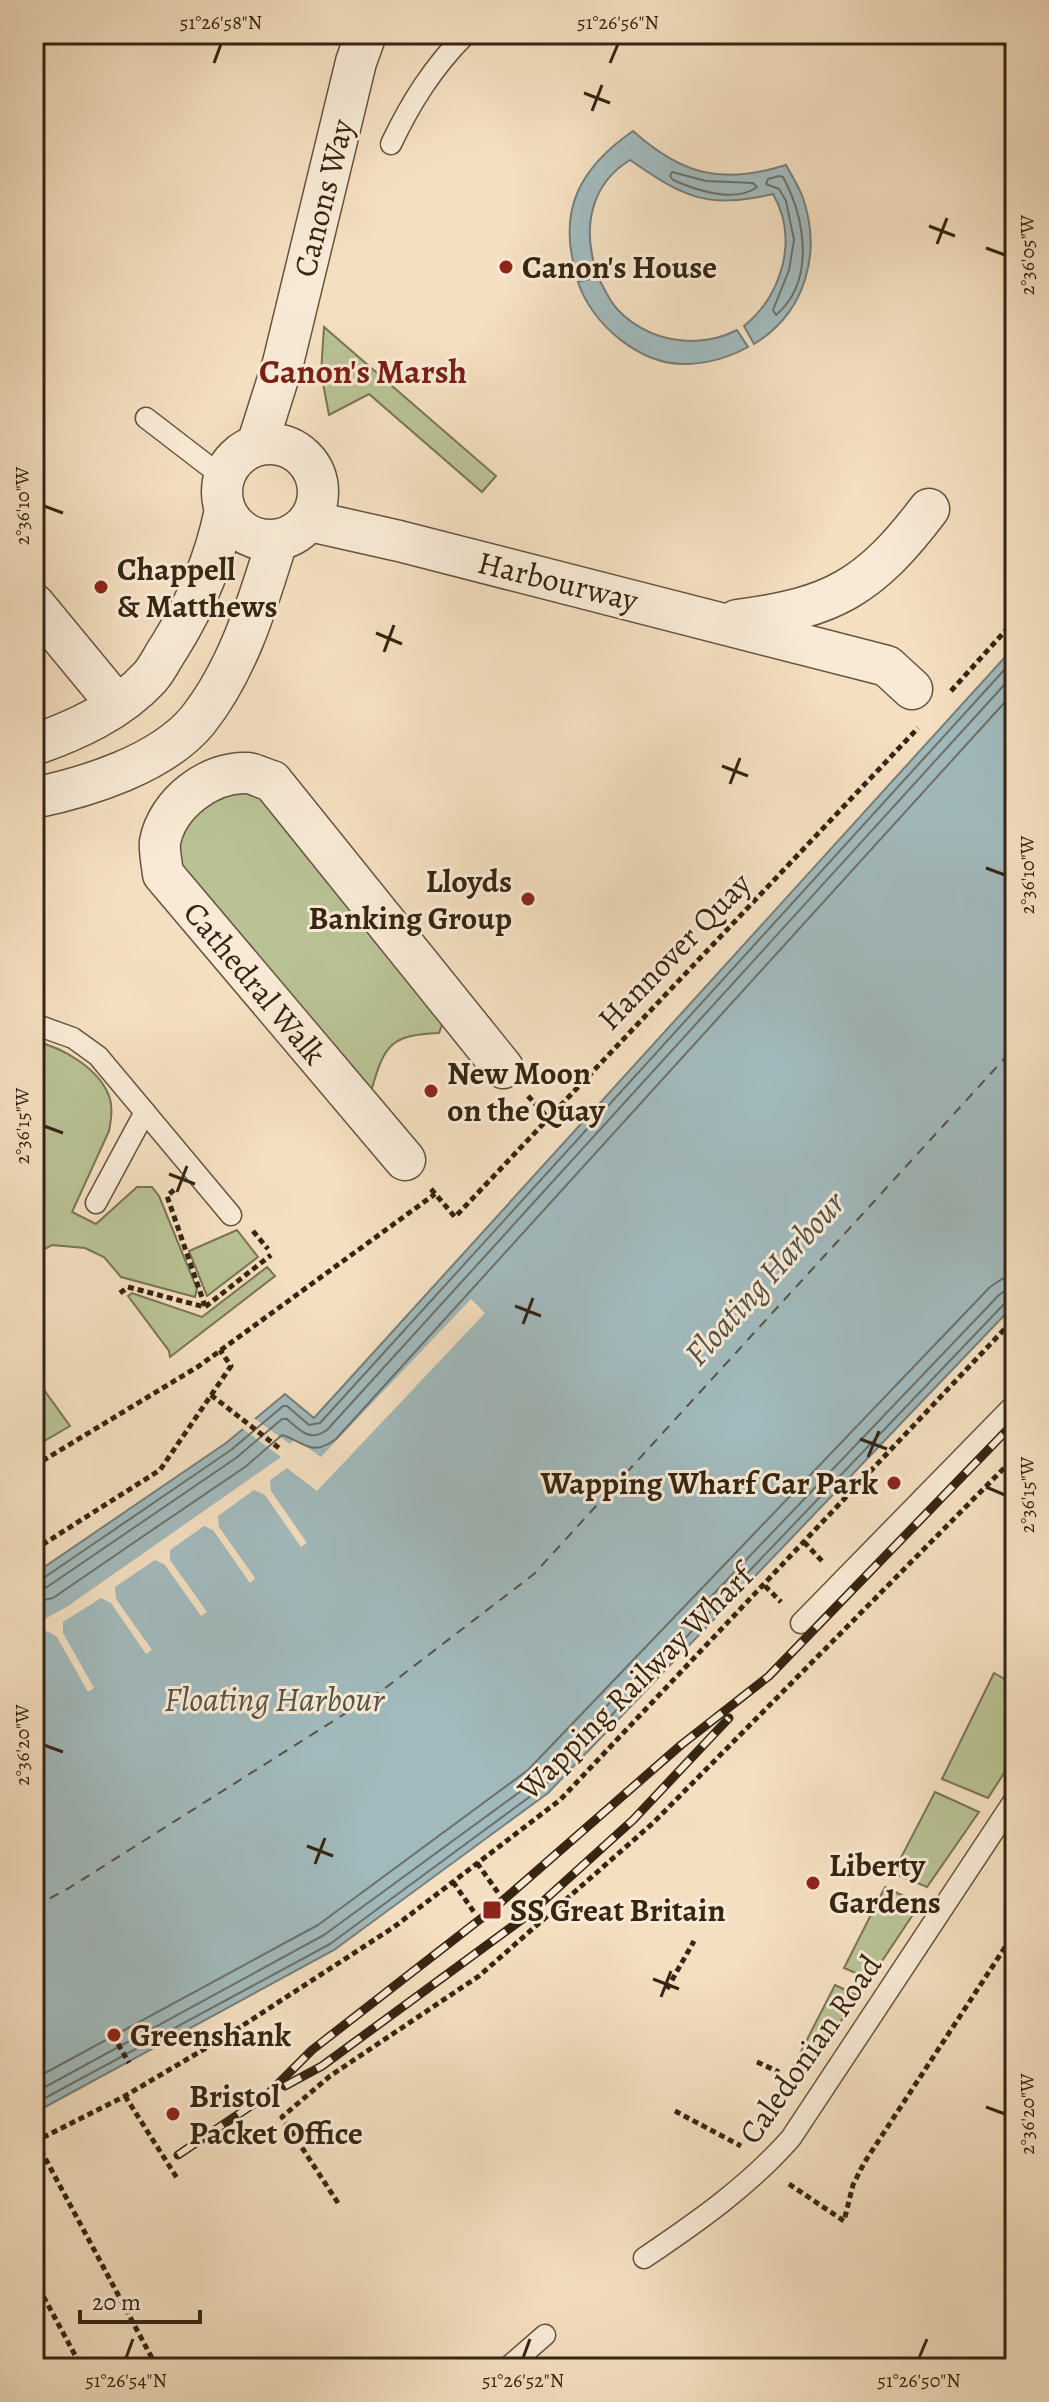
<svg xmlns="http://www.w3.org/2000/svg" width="1049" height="2402" font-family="Alegreya,serif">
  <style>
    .green { fill: #b9c295; stroke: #787454; stroke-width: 2 }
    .water { fill: #a1babd; stroke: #767e79; stroke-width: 2 }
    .pier { fill: #f4dfc0 }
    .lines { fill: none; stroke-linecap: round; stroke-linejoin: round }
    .shore { stroke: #6c7068; stroke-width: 2 }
    .ferry { stroke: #565245; stroke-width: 2; stroke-dasharray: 10 8; stroke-linecap: butt }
    .lane-casing { stroke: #66543e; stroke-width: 23 }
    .street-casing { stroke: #66543e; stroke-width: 43 }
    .path { stroke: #362512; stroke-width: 5; stroke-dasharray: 6 4; stroke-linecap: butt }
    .lane { stroke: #f8ead6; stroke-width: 20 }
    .street { stroke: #f8ead6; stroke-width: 40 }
    .rail-casing { stroke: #362512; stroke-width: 9 }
    .rail { stroke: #f8ead6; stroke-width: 6; stroke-dasharray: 18; stroke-linecap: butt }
    .ticks { fill: none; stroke: #362512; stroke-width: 3 }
    .poi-dot { fill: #8f2418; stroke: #f8ead6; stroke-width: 3 }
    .labels { text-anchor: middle; stroke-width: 6; stroke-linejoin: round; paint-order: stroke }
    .street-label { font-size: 32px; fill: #362512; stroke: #f8ead6 }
    .poi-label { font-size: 32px; font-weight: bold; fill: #362512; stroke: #f8ead6; text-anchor: start }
    .neighbourhood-label { font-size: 34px; font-weight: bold; fill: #7a1f14; stroke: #f8ead6 }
    .water-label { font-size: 34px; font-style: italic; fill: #565245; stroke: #f8ead6 }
    .neatline { fill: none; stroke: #362512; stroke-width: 3 }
    .ticks-label { font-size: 20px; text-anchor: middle; fill: #362512 }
  </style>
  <rect width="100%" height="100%" fill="#f4dfc0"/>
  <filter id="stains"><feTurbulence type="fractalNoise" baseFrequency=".0025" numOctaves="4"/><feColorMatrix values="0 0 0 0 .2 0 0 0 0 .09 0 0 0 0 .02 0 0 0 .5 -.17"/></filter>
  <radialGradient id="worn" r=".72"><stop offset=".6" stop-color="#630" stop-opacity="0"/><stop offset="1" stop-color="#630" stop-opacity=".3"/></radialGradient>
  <g class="green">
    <path d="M324,327l172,149 -14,16 -113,-98 -40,21 -8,-42z"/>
    <path d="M248,792l20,9 175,221 -4,11c-48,2 -54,11 -67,55l-17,-3 -179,-217 6,-42 37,-31z"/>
    <path d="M34,1041c28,6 67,28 76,58 3,10 1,22 -1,32l-37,81 24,12 41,-37h15l7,9 38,93 -2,8 -74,-20 -17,-20 -19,-9 -33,-3 -18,10z"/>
    <path d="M237,1230l21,27 -51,39 -18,-45z"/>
    <path d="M267,1267l8,9 -105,81 -1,-6 -41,-55 4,-3 70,24z"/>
    <path d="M34,1376l36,50 -36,21z"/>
    <path d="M994,1673l21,12v71l-27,42 -46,-19z"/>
    <path d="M935,1792l44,20 -52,75 -34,-14z"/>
    <path d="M885,1887l35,17 -50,75 -26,-11z"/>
    <path d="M835,1985l23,11 -50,73 -14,-4z"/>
  </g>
  <g class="water">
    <path d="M633,131c49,44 89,54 153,34 6,11 13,22 17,33 19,56 2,115 -49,146l-10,-18c38,-31 55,-87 29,-132 -67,15 -88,4 -143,-34 -39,24 -47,66 -35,107l-19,6c-19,-64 5,-106 57,-142z"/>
    <path d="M598,277c6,11 11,24 20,33 31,32 80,40 119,20l11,17c-18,10 -40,16 -60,17 -47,2 -96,-39 -110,-82z"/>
    <path d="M1015,646v658l-467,489 -214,157 -300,163v-539l192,-131 59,-49 29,24z"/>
  </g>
  <path class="pier" d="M471,1299l14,14 -168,178 -30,-23 -17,12 1,11 36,52 -6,4 -36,-52 -11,-5 -36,26 1,11 36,51 -5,5 -37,-53 -9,-4 -34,24v10l37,52 -6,4 -36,-51 -10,-5 -40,27 1,12 36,51 -6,4 -35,-51 -10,-5 -38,24v11l31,55 -6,4 -31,-55 -10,-6 -13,8v-14l34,-19 213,-149 -42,-31 12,-10 39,28 5,-5 26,18z"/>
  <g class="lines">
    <g class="shore">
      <path d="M672,172l34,9 47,2 4,4c-23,17 -61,3 -84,-7l-3,-4z"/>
      <path d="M779,176l4,1c22,41 33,104 -7,138l-3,-5 16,-40 5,-30 -8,-39 -7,-12 -13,-5 2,-5z"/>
      <path d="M34,1580l8,-1 189,-129 52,-44h4l22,19 11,-2 695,-765"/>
      <path d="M34,1590l13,-3 189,-129 46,-39h5c13,12 23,23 40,11l688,-757"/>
      <path d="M34,1602l19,-4 89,-61 103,-70 37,-32c21,6 29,23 54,4l679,-748"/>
      <path d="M34,2079l284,-154 210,-155 462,-483 12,-8 13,-2"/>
      <path d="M34,2093l290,-158 212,-155 463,-485 7,-5 9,-1"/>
      <path d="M34,2104l296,-160 213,-157 463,-485 9,-3"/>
    </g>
    <path class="ferry" d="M34,1907l35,-19 315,-199 150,-115 481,-527"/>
    <g class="lane-casing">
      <g id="lane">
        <path d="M391,144c20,-42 42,-77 75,-110"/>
        <path d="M146,418l78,60"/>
        <path d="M34,1024l39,14 25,18 133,159"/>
        <path d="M96,1203l49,-91"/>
        <path d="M801,1623l214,-219"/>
        <path d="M644,2258c52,-35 105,-72 147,-120l224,-339"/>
        <path d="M507,2368l38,-33"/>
      </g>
    </g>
    <g class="street-casing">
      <g id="street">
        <circle cx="270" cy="492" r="48"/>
        <path d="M257,445l26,-82 73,-301 10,-28"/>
        <path d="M310,521l89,20 488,125 25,23"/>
        <path d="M34,604l71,86"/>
        <path d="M737,620c96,-12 133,-33 192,-111"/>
        <path d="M34,745c42,-15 85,-34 116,-68 8,-9 13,-21 20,-31 26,-42 45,-86 55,-136"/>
        <path d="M34,798c53,-11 128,-34 164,-78 41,-52 60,-118 79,-179"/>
        <path d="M405,1160l-242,-286c-1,-10 -4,-22 -3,-32 7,-38 49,-71 88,-69 7,1 16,6 24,8l231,287"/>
      </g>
    </g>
    <g class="path">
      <path d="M951,691l64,-71"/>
      <path d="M528,1096l20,22"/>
      <path d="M431,1189l24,28 463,-489"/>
      <path d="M174,1190l-7,6 38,110"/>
      <path d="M253,1231l15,18"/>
      <path d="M120,1293l8,-6 77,20 66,-52"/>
      <path d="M34,1353l2,-1"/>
      <path d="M211,1395l68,53"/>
      <path d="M34,1466l165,-100 236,-172"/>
      <path d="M804,1542l18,19"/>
      <path d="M34,1550l126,-80 71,-104 -11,-16"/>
      <path d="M765,1586l16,16"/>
      <path d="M477,1863l22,31"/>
      <path d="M453,1882l21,30"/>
      <path d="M667,1989l27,-48"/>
      <path d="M118,2044l11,19"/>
      <path d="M757,2062l22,10"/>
      <path d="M125,2096l52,82"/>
      <path d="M675,2111l66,35"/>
      <path d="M36,2141l117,219"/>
      <path d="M34,2142l91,-46 103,-61 166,-108 166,-127 455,-482"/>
      <path d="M789,2184l55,37 9,-36 11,-22 151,-231"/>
      <path d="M338,2203l-56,-86 48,-41 149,-100 174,-153 362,-366"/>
      <path d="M34,2279l48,89"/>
    </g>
    <use href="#lane" class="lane"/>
    <use href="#street" class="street"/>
    <g class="rail-casing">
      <g id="rail">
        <path d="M285,2086l37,-20 206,-151 105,-95 96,-102"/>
        <path d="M178,2155l89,-60 45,-45 180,-140 189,-165 88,-69 246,-254"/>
      </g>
    </g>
    <use href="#rail" class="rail"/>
  </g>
  <path class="ticks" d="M214,63l7,-19M610,63l8,-19M584,93l26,10M592,111l10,-26M929,226l26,10M937,244l10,-26M986,248l19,7M44,506l19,7M376,633l26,11M384,652l10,-27M722,766l26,10M730,784l10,-26M986,868l19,7M44,1126l19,7M169,1174l26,10M177,1192l10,-26M515,1306l26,10M523,1324l10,-26M860,1439l27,10M868,1457l11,-26M986,1487l19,8M44,1745l19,7M307,1846l26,10M315,1864l10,-26M653,1979l26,10M661,1997l10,-26M986,2107l19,7M126,2358l7,-19M523,2358l7,-19M919,2358l8,-19"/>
  <g class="poi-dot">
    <circle cx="506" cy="267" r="8"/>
    <circle cx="101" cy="587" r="8"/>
    <circle cx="528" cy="899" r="8"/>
    <circle cx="431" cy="1091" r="8"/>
    <circle cx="894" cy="1483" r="8"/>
    <circle cx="813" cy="1883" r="8"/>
    <rect x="482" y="1900" width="20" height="20" rx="4"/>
    <circle cx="114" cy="2035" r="8"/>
    <circle cx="173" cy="2114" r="8"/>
  </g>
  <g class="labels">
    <g class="street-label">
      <text transform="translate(323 198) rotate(-76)" y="11">Canons Way</text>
      <text transform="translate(558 581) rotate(14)" y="11">Harbourway</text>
      <text transform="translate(674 951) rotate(-46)" y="11">Hannover Quay</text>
      <text transform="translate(255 983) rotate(50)" y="11">Cathedral Walk</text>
      <text transform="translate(635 1682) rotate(-45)" y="11">Wapping Railway Wharf</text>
      <text transform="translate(810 2049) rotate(-55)" y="11">Caledonian Road</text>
    </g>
    <g class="poi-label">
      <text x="522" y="278">Canon's House</text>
      <text x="117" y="580">Chappell<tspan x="117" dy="37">&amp; Matthews</tspan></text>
      <text x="512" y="892" text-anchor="end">Lloyds<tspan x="512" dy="37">Banking Group</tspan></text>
      <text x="447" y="1084">New Moon<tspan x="447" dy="37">on the Quay</tspan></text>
      <text x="878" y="1494" text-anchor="end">Wapping Wharf Car Park</text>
      <text x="829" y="1876">Liberty<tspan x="829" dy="37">Gardens</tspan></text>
      <text x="510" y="1921">SS Great Britain</text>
      <text x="130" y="2046">Greenshank</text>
      <text x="189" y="2107">Bristol<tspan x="189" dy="37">Packet Office</tspan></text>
    </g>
    <g class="neighbourhood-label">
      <text x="363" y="383">Canon's Marsh</text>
    </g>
    <g class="water-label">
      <text transform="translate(764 1278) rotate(-48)" y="12">Floating Harbour</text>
      <text x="274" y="1711">Floating Harbour</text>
    </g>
  </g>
  <rect width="1049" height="2402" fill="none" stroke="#f4dfc0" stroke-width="88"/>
  <path d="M80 2310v12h120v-12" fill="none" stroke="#362512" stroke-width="4"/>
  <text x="92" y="2310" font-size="24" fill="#362512" stroke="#f8ead6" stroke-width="6" paint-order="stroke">20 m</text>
  <rect x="44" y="44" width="961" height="2314" class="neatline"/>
  <g class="ticks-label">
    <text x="221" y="29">51°26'58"N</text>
    <text x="618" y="29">51°26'56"N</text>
    <text transform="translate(1027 255) rotate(-90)" y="7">2°36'05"W</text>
    <text transform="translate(22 506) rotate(-90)" y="7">2°36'10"W</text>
    <text transform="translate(1027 875) rotate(-90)" y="7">2°36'10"W</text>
    <text transform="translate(22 1126) rotate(-90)" y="7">2°36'15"W</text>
    <text transform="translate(1027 1495) rotate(-90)" y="7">2°36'15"W</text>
    <text transform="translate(22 1745) rotate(-90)" y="7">2°36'20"W</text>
    <text transform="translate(1027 2114) rotate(-90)" y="7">2°36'20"W</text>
    <text x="126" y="2387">51°26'54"N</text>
    <text x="523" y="2387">51°26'52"N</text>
    <text x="919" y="2387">51°26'50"N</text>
  </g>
  <rect width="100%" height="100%" filter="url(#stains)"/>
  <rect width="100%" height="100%" fill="url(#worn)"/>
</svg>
